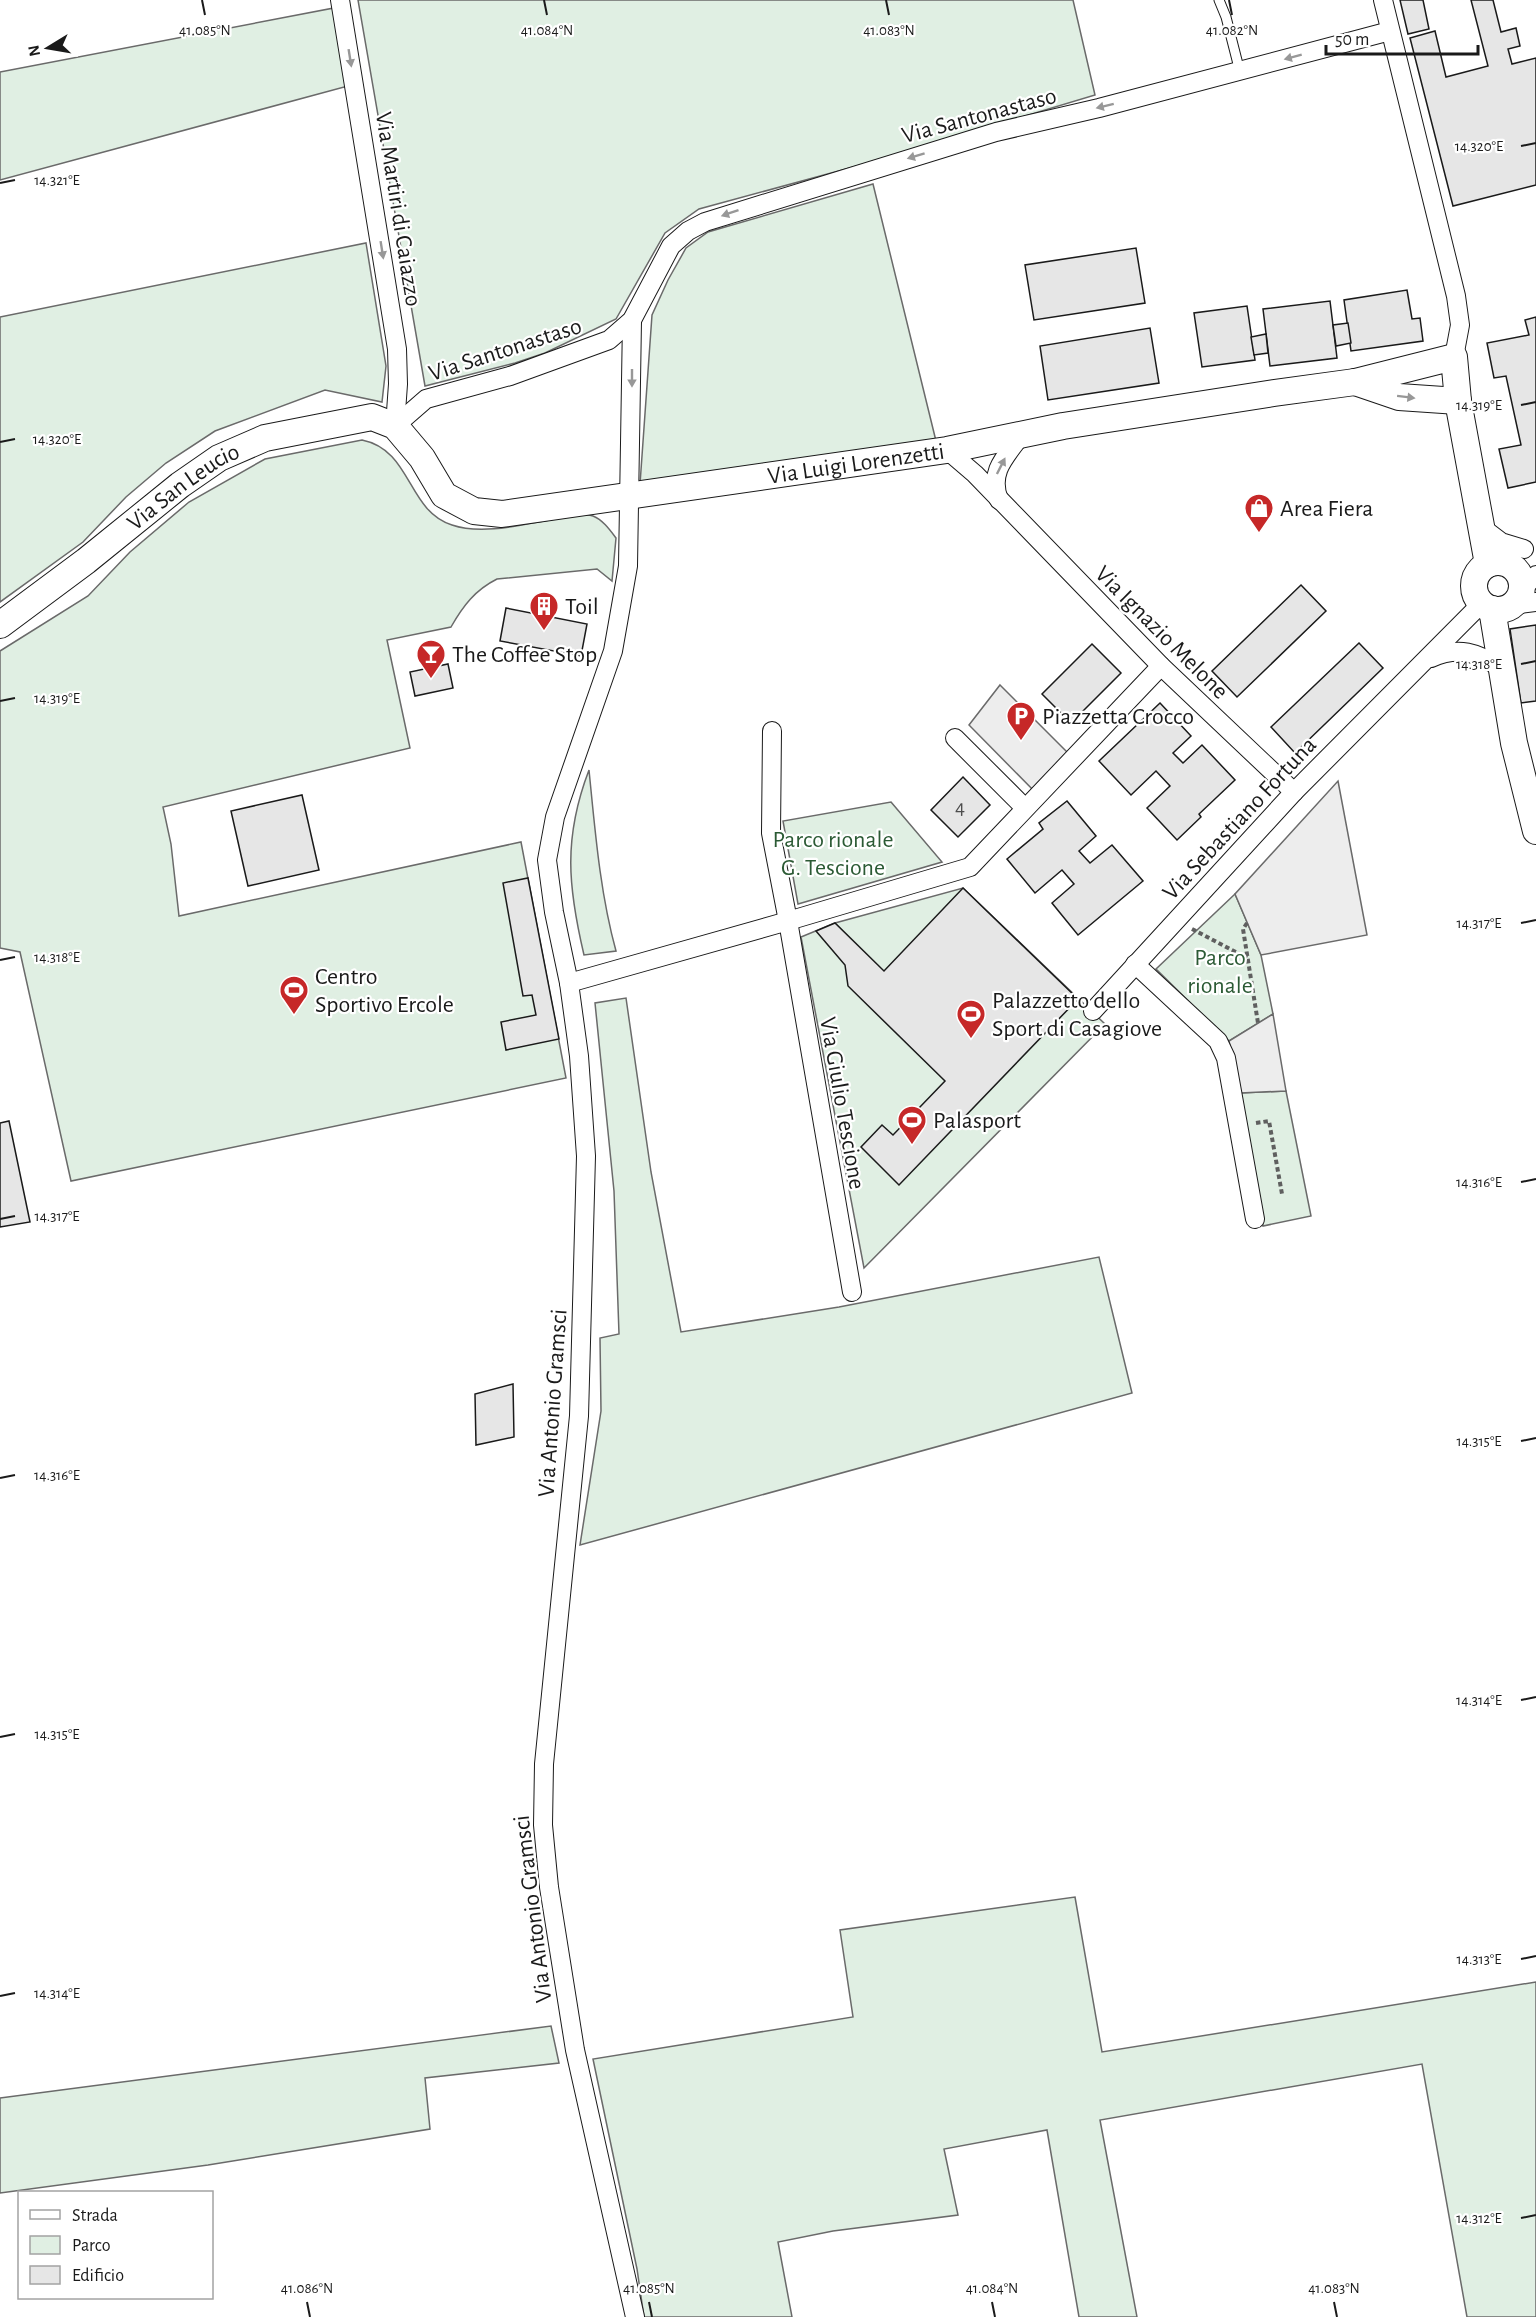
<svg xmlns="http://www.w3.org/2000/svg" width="1536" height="2317" font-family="'Alegreya Sans',sans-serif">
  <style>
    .green { fill: #e0efe3; stroke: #6a6a6a; stroke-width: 1.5 }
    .parking { fill: #ededed; stroke: #6a6a6a; stroke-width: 1.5 }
    .building { fill: #e6e6e6; stroke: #1a1a1a; stroke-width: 1.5 }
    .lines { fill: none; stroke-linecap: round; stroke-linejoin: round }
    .lane-casing { stroke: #1a1a1a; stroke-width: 11 }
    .street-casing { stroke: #1a1a1a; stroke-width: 20 }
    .secondary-casing { stroke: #1a1a1a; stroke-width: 28 }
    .path { stroke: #5f5f5f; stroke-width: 4; stroke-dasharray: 4.5 3; stroke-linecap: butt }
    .lane { stroke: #fff; stroke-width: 9 }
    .street { stroke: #fff; stroke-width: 18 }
    .secondary { stroke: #fff; stroke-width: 26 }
    .oneway { fill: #989898 }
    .ticks { fill: none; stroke: #1a1a1a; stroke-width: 2 }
    .labels { text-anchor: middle; stroke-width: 4.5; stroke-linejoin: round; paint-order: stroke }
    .number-label { font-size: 21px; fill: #4d4d4d }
    .street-label { font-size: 24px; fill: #1a1a1a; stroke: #fff }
    .poi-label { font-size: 24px; fill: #1a1a1a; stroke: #fff; text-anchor: start }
    .park-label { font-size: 24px; fill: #2b5a34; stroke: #fff }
    .ticks-label { font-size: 15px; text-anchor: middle; fill: #1a1a1a; stroke: #fff; stroke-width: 4.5; stroke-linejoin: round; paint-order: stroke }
  </style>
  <rect width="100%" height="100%" fill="#fff"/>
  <g class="green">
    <path d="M358,0h715l22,95 -227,68 -169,46 -34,24 -49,86 -71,34 -30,10 -90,23z"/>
    <path d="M334,8l14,78 -348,94v-108z"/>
    <path d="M873,184l63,257 -296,43 12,-169 16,-35 18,-32 22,-16z"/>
    <path d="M366,243l20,123 -4,36 -57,-12 -110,41 -49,32 -40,34 -43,45 -83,60v-285z"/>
    <path d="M362,440c50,10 45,71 90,85 32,11 76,-2 109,-7 9,-2 23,-5 32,-2 10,4 17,14 23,22l-4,43 -15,-12 -100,10c-22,11 -34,27 -46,48l-64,13 23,108 -247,59 8,37 8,72 342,-74 45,236 -495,103 -51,-229 -20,-4v-297l88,-55 42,-44 59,-50 76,-43z"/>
    <path d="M589,770c6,60 11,123 27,181l-32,4c-16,-68 -21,-117 5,-185z"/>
    <path d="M891,802l51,60 -144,42 -15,-83z"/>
    <path d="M963,888l142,136 -241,244 -63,-331 34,-14z"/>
    <path d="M1235,894l26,61 12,59 -44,27 -73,-72z"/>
    <path d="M626,998l25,174 30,160 158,-25 260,-50 33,136 -552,152 21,-134 -1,-73 19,-4 -5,-143 -19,-188z"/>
    <path d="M1286,1091l25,125 -48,10 -23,-133z"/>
    <path d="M1075,1897l27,155 434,-70v335h-69l-45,-253 -322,56 37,197h-58l-32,-187 -103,19 14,66 -125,16 -55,11 14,75h-148l-7,-48 -44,-210 260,-42 -13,-87z"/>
    <path d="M551,2026l8,37 -134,15 5,51 -222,36 -208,28v-95z"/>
  </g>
  <g class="parking">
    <path d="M1000,685l73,73 -35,37 -69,-70z"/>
    <path d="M1338,781l29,154 -106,20 -26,-61z"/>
    <path d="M1273,1014l13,77 -46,2 -11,-52z"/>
  </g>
  <g class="building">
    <path d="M1400,0h23l6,29 -21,5z"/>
    <path d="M1471,0h22l8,32 15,-4 4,18 -12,3 4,15 24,-6v127l-83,21 -43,-168 25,-7 11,46 42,-11z"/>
    <path d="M1136,248l9,55 -111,17 -9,-55z"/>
    <path d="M1407,290l5,29 8,-1 3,23 -72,10 -7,-51z"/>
    <path d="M1330,301l7,57 -67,8 -7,-57z"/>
    <path d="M1247,306l8,54 -53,7 -8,-54z"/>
    <path d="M1536,317v165l-28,6 -9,-39 22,-4 -15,-69 -12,2 -7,-35 42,-8 -4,-15z"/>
    <path d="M1348,323l3,20 -15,3 -3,-21z"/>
    <path d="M1150,328l9,55 -111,17 -8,-54z"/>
    <path d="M1266,334l2,19 -14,2 -3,-18z"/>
    <path d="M1301,585l25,26 -89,86 -25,-26z"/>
    <path d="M506,608l81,16 -6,32 -81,-15z"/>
    <path d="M1536,625v76l-15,2 -11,-74z"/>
    <path d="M1359,643l24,25 -88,85 -24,-26z"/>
    <path d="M1092,644l29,29 -50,50 -29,-29z"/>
    <path d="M448,664l5,24 -38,8 -5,-24z"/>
    <path d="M1160,703l31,33 -18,17 10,10 19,-18 33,35 -36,34 2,3 -24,23 -30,-32 23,-22 -14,-15 -25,24 -32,-34z"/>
    <path d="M963,777l27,28 -32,32 -27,-27z"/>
    <path d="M302,795l17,75 -71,16 -17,-75z"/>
    <path d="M1067,801l29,35 -17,15 11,12 22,-18 31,36 -65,54 -26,-32 22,-19 -12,-14 -27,23 -28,-34 36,-30 -4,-6z"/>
    <path d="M528,878l31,161 -53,11 -5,-28 35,-7 -4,-20 -9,1 -20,-113z"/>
    <path d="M963,888l115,111 -179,186 -38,-38 21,-22 11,10 52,-54 -97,-95 -3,-21 -29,-34 19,-8 49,48z"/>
    <path d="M9,1121l21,101 -30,5v-104z"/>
    <path d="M513,1384l1,53 -38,8 -1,-51z"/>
  </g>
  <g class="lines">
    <g class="lane-casing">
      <path id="lane" d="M1219,0l7,17 14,55"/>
    </g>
    <g class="street-casing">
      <g id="street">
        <path d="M340,0l57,349 1,35 -3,42"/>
        <path d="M1383,0l73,296 4,29 -6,32"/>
        <path d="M632,320l-4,246 -15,85 -58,166 -8,43 7,52 15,71 10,73 7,100 -7,260 -35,348 -1,61 6,62 26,163 60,267"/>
        <path d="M395,426l31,-27 84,-23 99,-36 23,-20 39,-74 17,-15 17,-9 291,-90 103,-24 291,-77"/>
        <path d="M947,450l28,24 186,192 133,126"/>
        <path d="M999,500c-11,-28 7,-44 23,-66"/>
        <path d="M1480,526l21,16 23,7"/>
        <path d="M1522,589l14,-14"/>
        <path d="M1512,605l24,-3"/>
        <path d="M1431,658c27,-12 47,-6 71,11"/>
        <path d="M772,731l-1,102 17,88 64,371"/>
        <path d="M955,738l70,70"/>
        <path d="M1135,964l83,77 8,17 29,161"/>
        <path d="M569,983l219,-62 182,-54 191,-201"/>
        <path d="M1093,1011l201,-219 188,-189"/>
      </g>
    </g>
    <g class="secondary-casing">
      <g id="secondary">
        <path d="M1355,382l44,15 59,4"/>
        <circle cx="1498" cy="586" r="24"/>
        <path d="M1492,609l22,134 22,88"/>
        <path id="s1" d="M0,625l86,-64 94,-76 39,-27 46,-20 107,-21 23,9 27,32 22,37 30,16 28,3 445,-64 116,-24 211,-33 81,-11 99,-25 4,44 30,163"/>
      </g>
    </g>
    <g class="path">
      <path d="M1247,923l-4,6 15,94"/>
      <path d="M1192,929l55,29"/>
      <path d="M1256,1123l13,-2 13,73"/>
    </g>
    <use href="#lane" class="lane"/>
    <use href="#street" class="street"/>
    <use href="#secondary" class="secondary"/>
  </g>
  <defs><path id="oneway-solid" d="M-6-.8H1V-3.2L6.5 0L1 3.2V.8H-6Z" transform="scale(1.5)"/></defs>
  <g class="oneway">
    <use href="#oneway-solid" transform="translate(1293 57) rotate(165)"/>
    <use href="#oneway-solid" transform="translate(350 58) rotate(81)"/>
    <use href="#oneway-solid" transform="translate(1105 106) rotate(166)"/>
    <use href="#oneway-solid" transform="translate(916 156) rotate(163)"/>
    <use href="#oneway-solid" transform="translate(730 213) rotate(161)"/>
    <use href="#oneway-solid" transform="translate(382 250) rotate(81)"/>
    <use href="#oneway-solid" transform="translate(632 378) rotate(90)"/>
    <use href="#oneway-solid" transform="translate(1406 397) rotate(7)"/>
    <use href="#oneway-solid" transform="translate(1001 466) rotate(-63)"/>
  </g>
  <path class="ticks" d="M202,0l3,15M544,0l3,15M886,0l3,15M1229,0l3,15M1521,146l15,-3M0,183l15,-3M1521,405l15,-3M0,442l15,-3M1521,664l15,-3M0,701l15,-3M1521,923l15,-3M0,960l15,-3M1521,1182l15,-3M0,1219l15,-3M1521,1441l15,-3M0,1478l15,-3M1521,1700l15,-3M0,1737l15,-3M1521,1959l15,-3M0,1996l15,-3M1521,2218l15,-3M307,2302l3,15M649,2302l3,15M992,2302l3,15M1334,2302l3,15"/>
  <defs>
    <g id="shop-pin" transform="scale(1.5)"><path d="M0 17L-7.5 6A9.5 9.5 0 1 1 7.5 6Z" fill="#c62828" stroke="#fff"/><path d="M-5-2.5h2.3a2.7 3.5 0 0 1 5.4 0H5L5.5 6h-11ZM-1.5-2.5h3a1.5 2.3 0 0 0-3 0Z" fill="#fff"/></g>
    <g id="building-pin" transform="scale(1.5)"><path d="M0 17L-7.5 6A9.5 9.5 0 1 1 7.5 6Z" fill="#c62828" stroke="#fff"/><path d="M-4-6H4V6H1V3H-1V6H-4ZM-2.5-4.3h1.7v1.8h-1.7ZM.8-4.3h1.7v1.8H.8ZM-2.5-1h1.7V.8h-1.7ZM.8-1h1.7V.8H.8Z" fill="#fff"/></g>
    <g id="bar-pin" transform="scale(1.5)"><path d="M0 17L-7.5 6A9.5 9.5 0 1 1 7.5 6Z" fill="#c62828" stroke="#fff"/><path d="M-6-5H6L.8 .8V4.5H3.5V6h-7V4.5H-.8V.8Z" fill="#fff"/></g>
    <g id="parking-pin" transform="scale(1.5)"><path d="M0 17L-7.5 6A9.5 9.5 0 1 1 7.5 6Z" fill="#c62828" stroke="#fff"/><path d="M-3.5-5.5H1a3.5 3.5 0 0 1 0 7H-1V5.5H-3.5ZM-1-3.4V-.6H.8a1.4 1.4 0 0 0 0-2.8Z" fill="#fff"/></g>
    <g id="stadium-pin" transform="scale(1.5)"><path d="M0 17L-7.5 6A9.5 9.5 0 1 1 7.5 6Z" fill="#c62828" stroke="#fff"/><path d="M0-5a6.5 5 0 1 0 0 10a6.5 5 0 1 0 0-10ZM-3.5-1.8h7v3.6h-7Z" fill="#fff"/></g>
  </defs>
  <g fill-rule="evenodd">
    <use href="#shop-pin" x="1259" y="508"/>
    <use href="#building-pin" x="544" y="606"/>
    <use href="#bar-pin" x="431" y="654"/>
    <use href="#parking-pin" x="1021" y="716"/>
    <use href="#stadium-pin" x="294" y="990"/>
    <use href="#stadium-pin" x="971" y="1014"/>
    <use href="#stadium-pin" x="912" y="1120"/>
  </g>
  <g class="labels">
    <g class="number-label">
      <text x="960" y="814">4</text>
    </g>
    <g class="street-label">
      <text transform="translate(979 115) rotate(-15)" y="8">Via Santonastaso</text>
      <text transform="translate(399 209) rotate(81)" y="8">Via Martiri di Caiazzo</text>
      <text transform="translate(505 349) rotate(-18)" y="8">Via Santonastaso</text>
      <text dy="8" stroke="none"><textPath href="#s1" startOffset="964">Via Luigi Lorenzetti</textPath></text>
      <text dy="8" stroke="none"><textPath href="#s1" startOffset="230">Via San Leucio</textPath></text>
      <text transform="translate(1162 632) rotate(45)" y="8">Via Ignazio Melone</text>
      <text transform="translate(1239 818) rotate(-47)" y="8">Via Sebastiano Fortuna</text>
      <text transform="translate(843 1103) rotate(80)" y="8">Via Giulio Tescione</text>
      <text transform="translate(552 1403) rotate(-86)" y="8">Via Antonio Gramsci</text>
      <text transform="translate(532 1909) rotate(-97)" y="8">Via Antonio Gramsci</text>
    </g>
    <g class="poi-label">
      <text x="1280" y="516">Area Fiera</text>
      <text x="565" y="614">Toil</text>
      <text x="452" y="662">The Coffee Stop</text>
      <text x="1042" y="724">Piazzetta Crocco</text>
      <text x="315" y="984">Centro<tspan x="315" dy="28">Sportivo Ercole</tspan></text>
      <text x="992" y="1008">Palazzetto dello<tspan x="992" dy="28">Sport di Casagiove</tspan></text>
      <text x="933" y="1128">Palasport</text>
    </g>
    <g class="park-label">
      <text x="833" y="847">Parco rionale<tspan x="833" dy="28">G. Tescione</tspan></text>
      <text x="1220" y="965">Parco<tspan x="1220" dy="28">rionale</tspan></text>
    </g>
  </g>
  <g class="ticks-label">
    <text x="205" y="35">41.085°N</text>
    <text x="547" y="35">41.084°N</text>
    <text x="889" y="35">41.083°N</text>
    <text x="1232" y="35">41.082°N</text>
    <text x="1479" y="151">14.320°E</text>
    <text x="57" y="185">14.321°E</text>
    <text x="1479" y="410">14.319°E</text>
    <text x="57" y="444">14.320°E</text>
    <text x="1479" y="669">14.318°E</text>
    <text x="57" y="703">14.319°E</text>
    <text x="1479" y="928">14.317°E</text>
    <text x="57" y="962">14.318°E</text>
    <text x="1479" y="1187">14.316°E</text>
    <text x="57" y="1221">14.317°E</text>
    <text x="1479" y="1446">14.315°E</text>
    <text x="57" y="1480">14.316°E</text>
    <text x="1479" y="1705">14.314°E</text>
    <text x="57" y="1739">14.315°E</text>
    <text x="1479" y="1964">14.313°E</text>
    <text x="57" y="1998">14.314°E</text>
    <text x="1479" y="2223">14.312°E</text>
    <text x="307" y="2293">41.086°N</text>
    <text x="649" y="2293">41.085°N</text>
    <text x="992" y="2293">41.084°N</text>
    <text x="1334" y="2293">41.083°N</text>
  </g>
  <rect x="18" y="2191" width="195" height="108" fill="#ffffff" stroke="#a3a3a3" stroke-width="1.5"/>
  <rect x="30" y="2210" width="30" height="9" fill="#ffffff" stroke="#a3a3a3" stroke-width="1.5"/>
  <text x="72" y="2221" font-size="18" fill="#1a1a1a">Strada</text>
  <rect x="30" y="2236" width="30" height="18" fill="#e0efe3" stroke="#a3a3a3" stroke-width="1.5"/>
  <text x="72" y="2251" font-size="18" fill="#1a1a1a">Parco</text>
  <rect x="30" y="2266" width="30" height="18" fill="#e6e6e6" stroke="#a3a3a3" stroke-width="1.5"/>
  <text x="72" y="2281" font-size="18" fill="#1a1a1a">Edificio</text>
  <g transform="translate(48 48) rotate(259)" stroke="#ffffff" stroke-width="4.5" paint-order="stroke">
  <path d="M0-4.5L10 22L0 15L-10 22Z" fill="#1a1a1a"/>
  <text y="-9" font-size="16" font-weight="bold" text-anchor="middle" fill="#1a1a1a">N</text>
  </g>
  <path d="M1326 45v9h152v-9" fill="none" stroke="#1a1a1a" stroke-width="3"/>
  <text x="1335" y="45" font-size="18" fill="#1a1a1a" stroke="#ffffff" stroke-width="4.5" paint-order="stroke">50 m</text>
</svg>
